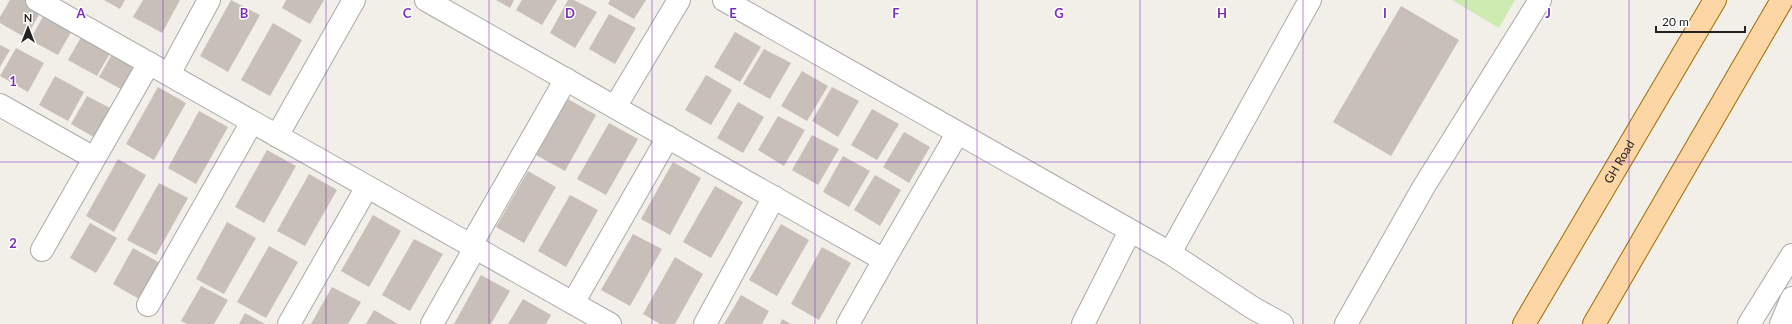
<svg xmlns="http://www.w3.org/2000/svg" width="1792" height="324" font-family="Lato,sans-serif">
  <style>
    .grass { fill: #cdebb0 }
    .building { fill: #c7bfb8 }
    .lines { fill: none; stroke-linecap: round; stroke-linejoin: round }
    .minor-casing { stroke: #a9a9a9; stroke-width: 24 }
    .major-casing { stroke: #a06b00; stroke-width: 24 }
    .minor { stroke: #fff; stroke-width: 22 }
    .major { stroke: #fcd6a4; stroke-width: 22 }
    .grid { fill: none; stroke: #7b2cbf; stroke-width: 1; stroke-opacity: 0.55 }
    .labels { text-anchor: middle; stroke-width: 3; stroke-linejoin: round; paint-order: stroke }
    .street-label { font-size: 12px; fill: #222; stroke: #fff }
    .grid-label { font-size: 13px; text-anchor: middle; font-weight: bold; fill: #7b2cbf; stroke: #fff; stroke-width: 3; stroke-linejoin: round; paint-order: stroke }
  </style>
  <rect width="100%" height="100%" fill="#f2efe9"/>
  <path class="grass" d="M1452,0h63l-16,28z"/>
  <g class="building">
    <path d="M10,0h15l17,9 -16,29 -26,-15v-6z"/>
    <path d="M104,0h21l-5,9z"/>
    <path d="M143,0h37l-18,33 -29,-16z"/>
    <path d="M231,0l29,15 -32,57 -28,-16z"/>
    <path d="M286,0h38l-14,24 -28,-16z"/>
    <path d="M496,0h18l-4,8z"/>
    <path d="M522,0h35l-15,25 -26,-15z"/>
    <path d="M568,0h6l23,12 -22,36 -25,-15z"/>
    <path d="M610,0h36l-12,19 -26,-15z"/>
    <path d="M1401,6l58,34 -68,116 -58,-34z"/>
    <path d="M46,11l28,16 -16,28 -28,-15z"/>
    <path d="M609,14l27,14 -21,36 -26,-15z"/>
    <path d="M273,23l29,17 -32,56 -29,-16z"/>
    <path d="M84,32l29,16 -16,28 -29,-16z"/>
    <path d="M735,32l26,15 -21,35 -26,-15z"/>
    <path d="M0,45l10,5 -10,17z"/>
    <path d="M16,48l28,15 -16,29 -28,-16z"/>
    <path d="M115,49l28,15 -15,29 -29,-16z"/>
    <path d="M764,49l27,14 -21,36 -27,-15z"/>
    <path d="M802,71l26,15 -21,35 -26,-15z"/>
    <path d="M706,75l26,15 -21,35 -26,-15z"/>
    <path d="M55,76l29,16 -16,29 -29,-16z"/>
    <path d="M158,87l28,16 -32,57 -28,-16z"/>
    <path d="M832,87l27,14 -21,36 -26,-16z"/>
    <path d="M87,96l29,15 -17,29 -28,-16z"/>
    <path d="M568,99l28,16 -31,56 -29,-16z"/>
    <path d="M738,102l26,15 -21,36 -26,-15z"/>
    <path d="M872,109l27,15 -22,36 -26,-15z"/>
    <path d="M199,111l29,16 -32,57 -28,-16z"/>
    <path d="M778,116l27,14 -21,36 -26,-16z"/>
    <path d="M609,123l29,16 -32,56 -29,-16z"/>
    <path d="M904,132l26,15 -21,36 -26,-16z"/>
    <path d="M812,135l27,14 -21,36 -26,-15z"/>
    <path d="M267,150l29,16 -32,57 -29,-16z"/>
    <path d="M843,156l27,15 -21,36 -26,-15z"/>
    <path d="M118,159l28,16 -32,57 -28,-16z"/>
    <path d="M673,162l28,16 -31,57 -29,-16z"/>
    <path d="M528,171l28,16 -32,56 -28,-16z"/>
    <path d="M309,174l28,16 -32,56 -28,-15z"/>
    <path d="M875,175l26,15 -21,36 -26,-16z"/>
    <path d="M159,183l29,15 -32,57 -29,-15z"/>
    <path d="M715,186l28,16 -32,56 -28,-16z"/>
    <path d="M570,195l28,15 -32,57 -28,-16z"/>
    <path d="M373,215l28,16 -32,56 -28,-16z"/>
    <path d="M227,222l29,16 -32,56 -28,-15z"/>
    <path d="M90,223l27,15 -21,35 -26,-15z"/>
    <path d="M781,224l28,16 -32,56 -28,-16z"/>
    <path d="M633,234l29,15 -32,57 -29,-16z"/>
    <path d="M414,239l29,15 -33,57 -28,-16z"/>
    <path d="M269,246l29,16 -32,56 -29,-16z"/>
    <path d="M822,247l29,16 -32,57 -28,-16z"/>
    <path d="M133,248l27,15 -21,36 -26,-15z"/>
    <path d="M675,257l28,17 -28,50h-15l-17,-10z"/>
    <path d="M481,275l29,16 -19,33h-37z"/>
    <path d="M201,286l27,14 -14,24h-27l-6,-3z"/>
    <path d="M332,287l29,15 -13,22h-37z"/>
    <path d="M741,295l28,16 -7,13h-38z"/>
    <path d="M523,299l28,16 -5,9h-38z"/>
    <path d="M374,310l24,14h-32z"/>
    <path d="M245,313l20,11h-26z"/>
    <path d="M782,319l9,5h-11z"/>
  </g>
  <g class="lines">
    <g class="minor-casing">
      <g id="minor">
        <path d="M37,0l573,324"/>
        <path d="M426,0l458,260 -36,64"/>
        <path d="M724,0l446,253 83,55 29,16"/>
        <path d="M169,74l40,-74"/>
        <path d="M0,105l94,53"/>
        <path d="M615,107l64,-107"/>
        <path d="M277,136l77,-136"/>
        <path d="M471,245l95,-166"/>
        <path d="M42,250l107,-187"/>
        <path d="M1170,253l140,-253"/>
        <path d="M884,260l73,-126"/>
        <path d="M573,303l95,-166"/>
        <path d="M148,305l104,-183"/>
        <path d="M289,324l78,-137"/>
        <path d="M432,324l43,-76"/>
        <path d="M705,324l69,-127"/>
        <path d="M1083,324l47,-93"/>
        <path d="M1346,324l77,-136 117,-188"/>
        <path d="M1749,324l43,-69"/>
        <path d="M1781,324l11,-26"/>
      </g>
    </g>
    <g class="major-casing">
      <g id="major">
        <path id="s1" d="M1524,324l191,-324"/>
        <path d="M1594,324l188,-324"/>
      </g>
    </g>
    <use href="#minor" class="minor"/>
    <use href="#major" class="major"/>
  </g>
  <path class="grid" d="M163,0v324M326,0v324M489,0v324M652,0v324M815,0v324M977,0v324M1140,0v324M1303,0v324M1466,0v324M1629,0v324M0,162h1792"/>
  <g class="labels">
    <g class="street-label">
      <text dy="4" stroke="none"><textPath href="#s1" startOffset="188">GH Road</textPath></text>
    </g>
  </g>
  <g class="grid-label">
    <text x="81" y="18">A</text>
    <text x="244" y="18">B</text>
    <text x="407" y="18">C</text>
    <text x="570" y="18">D</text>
    <text x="733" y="18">E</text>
    <text x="896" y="18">F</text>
    <text x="1059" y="18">G</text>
    <text x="1222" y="18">H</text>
    <text x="1385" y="18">I</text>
    <text x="1548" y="18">J</text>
    <text x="13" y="86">1</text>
    <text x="13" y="248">2</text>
  </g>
  <g transform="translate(28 28)" stroke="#ffffff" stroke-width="3" paint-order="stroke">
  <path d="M0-3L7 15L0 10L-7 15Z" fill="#222222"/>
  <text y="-6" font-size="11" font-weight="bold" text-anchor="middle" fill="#222222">N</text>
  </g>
  <path d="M1656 26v6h89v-6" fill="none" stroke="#222222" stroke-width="2"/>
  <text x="1662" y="26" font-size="12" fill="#222222" stroke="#ffffff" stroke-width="3" paint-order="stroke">20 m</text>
</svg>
